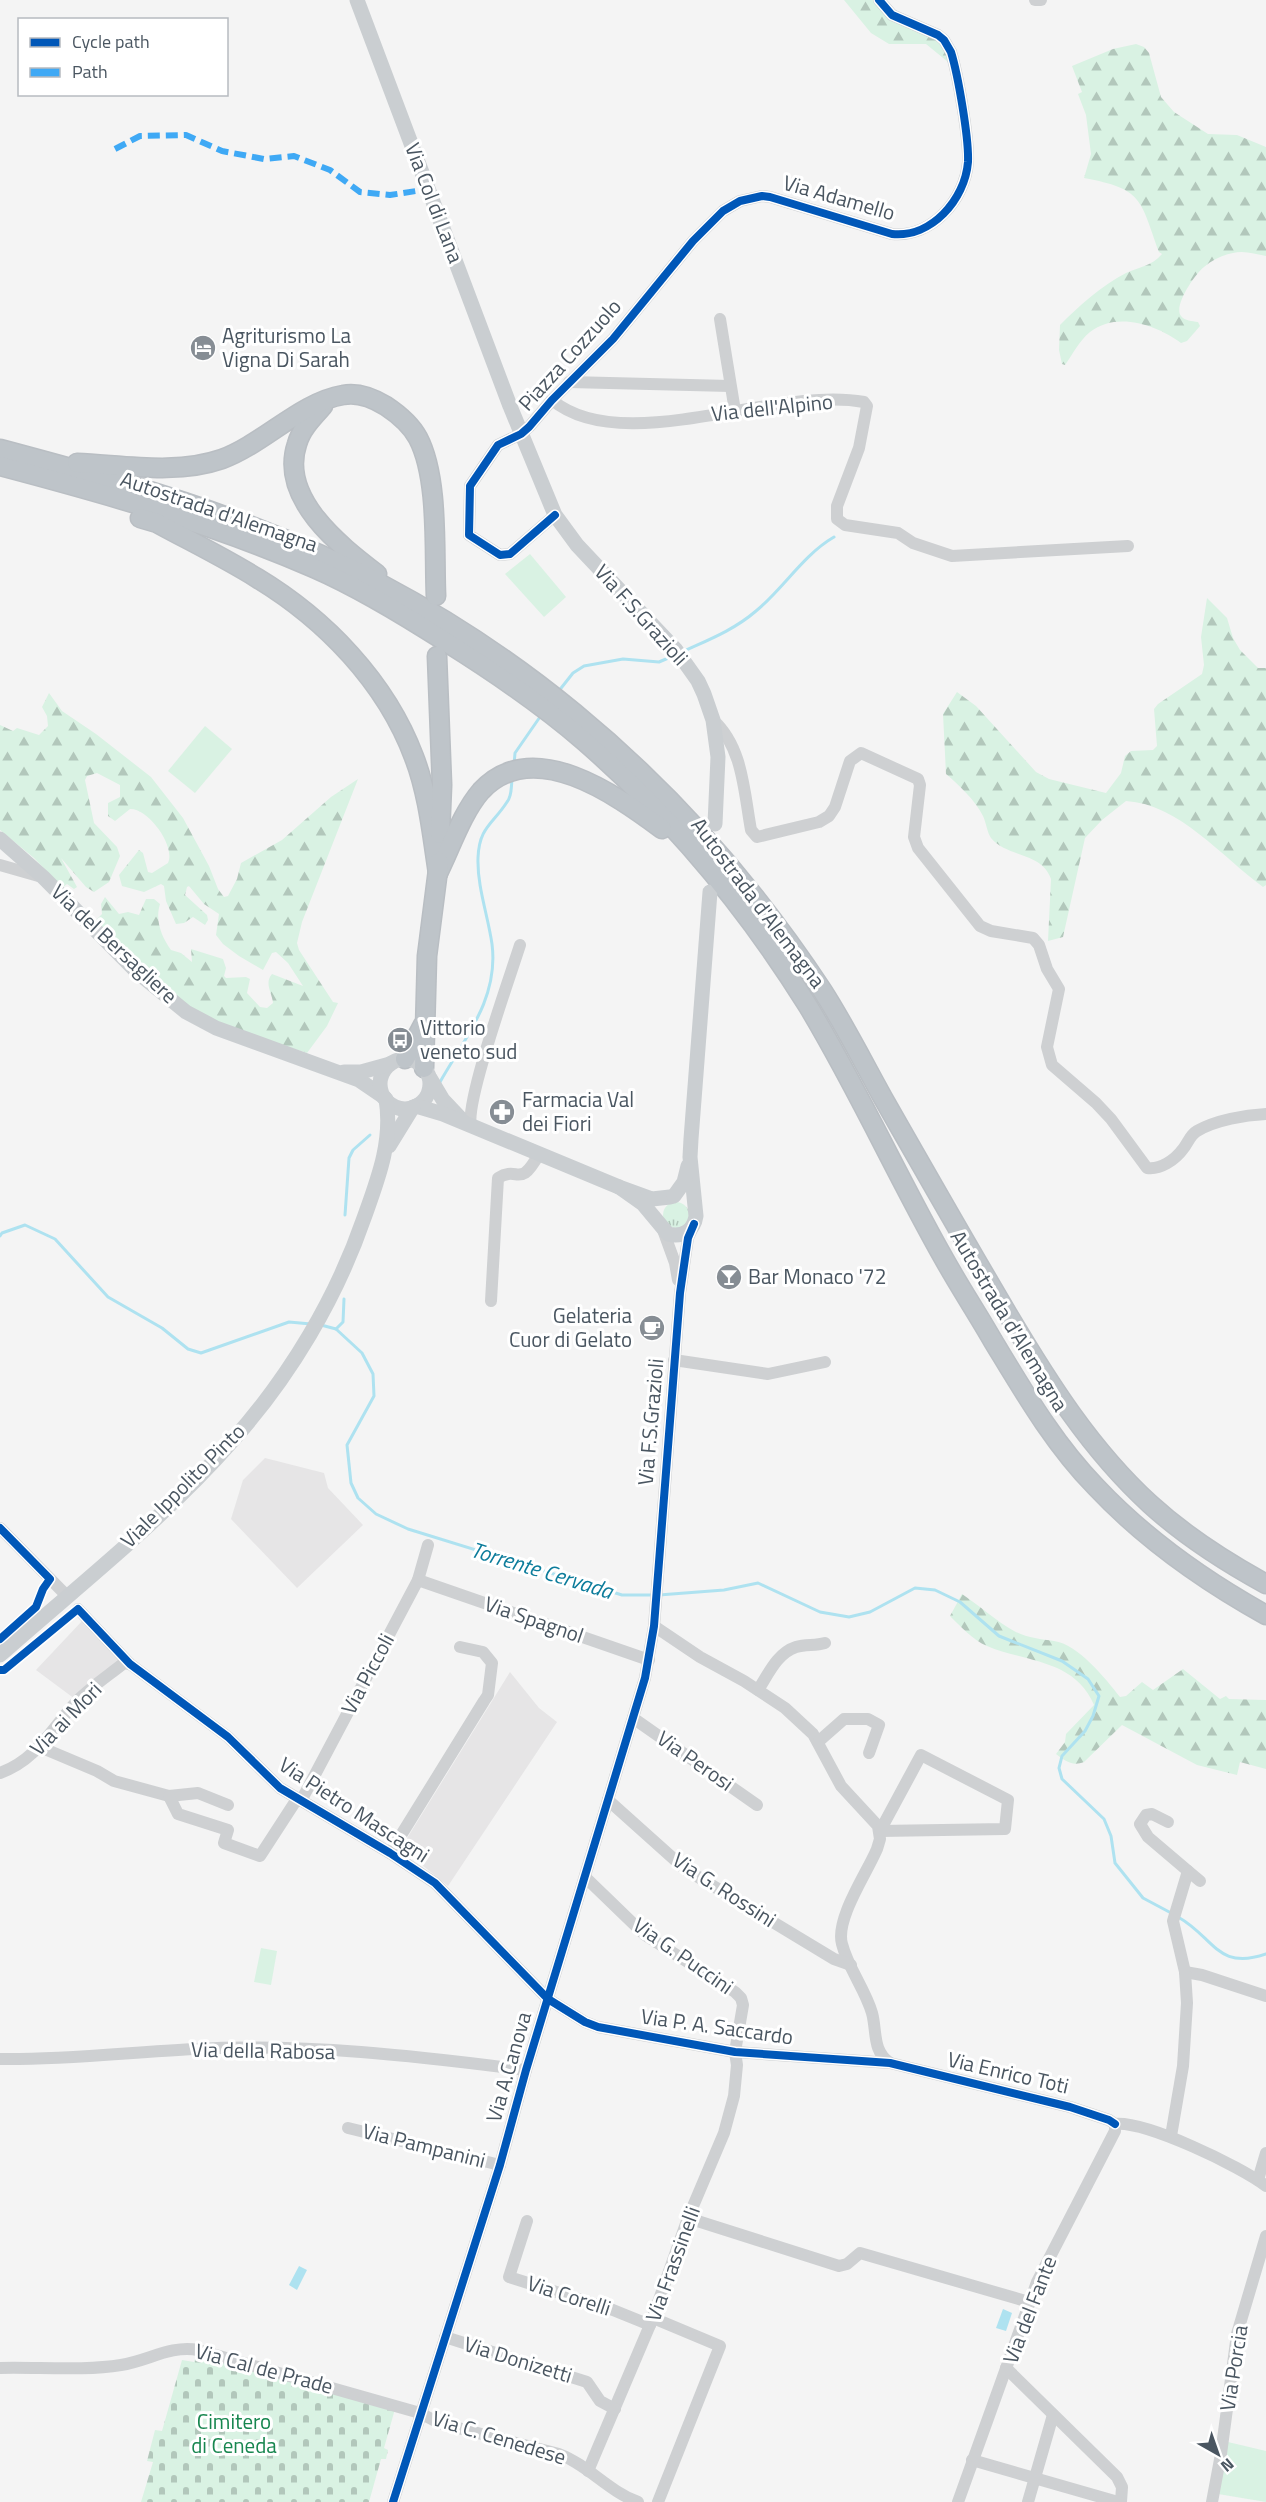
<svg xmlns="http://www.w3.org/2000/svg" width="1266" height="2502" font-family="'Titillium Web',sans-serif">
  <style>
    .education { fill: #e6e5e6 }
    .grass { fill: url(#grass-tufts) }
    .forest { fill: url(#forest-firs) }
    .cemetery { fill: url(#cemetery-stones) }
    .pitch { fill: #d9f2e3 }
    .water { fill: #aee2f0 }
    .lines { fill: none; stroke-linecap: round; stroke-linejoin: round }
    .stream { stroke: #aee2f0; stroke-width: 3 }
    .highway-casing { stroke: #b9bec3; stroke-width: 21 }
    .minor { stroke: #ced0d2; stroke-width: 12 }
    .major { stroke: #caced1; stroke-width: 15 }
    .highway { stroke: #bec4c9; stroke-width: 18 }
    .quiet { stroke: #3fa9f5; stroke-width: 6; stroke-dasharray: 12 6; stroke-linecap: butt }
    .cycleway-casing { stroke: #fff; stroke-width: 11 }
    .cycleway { stroke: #0057b8; stroke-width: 8 }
    .labels { text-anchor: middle; stroke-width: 6; stroke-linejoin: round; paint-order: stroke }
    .street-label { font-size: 21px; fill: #4a5661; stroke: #fff }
    .poi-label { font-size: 21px; fill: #4a5661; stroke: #fff; text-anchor: start }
    .park-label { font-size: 21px; fill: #17864f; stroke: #fff }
    .water-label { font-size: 22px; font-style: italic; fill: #0c7c9b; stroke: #fff }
  </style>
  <defs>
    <pattern id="grass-tufts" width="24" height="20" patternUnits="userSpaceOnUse" patternTransform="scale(1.5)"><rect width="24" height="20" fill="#d9f2e3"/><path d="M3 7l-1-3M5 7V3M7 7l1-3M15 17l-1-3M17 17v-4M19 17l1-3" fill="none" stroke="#b2c7bb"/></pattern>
    <pattern id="forest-firs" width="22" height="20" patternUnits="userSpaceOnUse" patternTransform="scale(1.5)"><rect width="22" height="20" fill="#d9f2e3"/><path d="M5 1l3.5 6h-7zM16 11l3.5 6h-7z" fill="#b2c7bb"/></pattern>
    <pattern id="cemetery-stones" width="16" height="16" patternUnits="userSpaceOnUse" patternTransform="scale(1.5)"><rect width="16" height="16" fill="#d9f2e3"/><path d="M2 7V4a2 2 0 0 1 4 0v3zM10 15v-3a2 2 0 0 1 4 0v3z" fill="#b2c7bb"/></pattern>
  </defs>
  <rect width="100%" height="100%" fill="#f4f4f4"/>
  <g class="education">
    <path d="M265,1458l59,15 4,15 35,37 -66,63 -66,-69 12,-39z"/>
    <path d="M83,1620l38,41 -46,38 -39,-29z"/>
    <path d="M510,1672l29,36 18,14 -109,164 -47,-38z"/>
  </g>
  <circle class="grass" cx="676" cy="1215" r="13"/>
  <g class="forest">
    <path d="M844,0h36l51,33 23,29h-6l-22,-18h-37l-18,-11z"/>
    <path d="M1136,44l8,3 5,6 12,44 13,15 34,22 29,1 29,12v109c-11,-2 -22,-6 -33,-3 -11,2 -21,7 -29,14 -9,7 -31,39 -23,49 4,5 11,5 17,6l2,4 -13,15 -6,2c-24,-18 -64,-32 -91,-11 -11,9 -17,22 -25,33l-3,-1 -3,-14 1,-25c18,-18 42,-40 66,-52 13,-6 26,-7 36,-19l-3,-2c-19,-53 -16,-63 -75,-74l7,-24 -5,-39 -8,-21 4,-2 -10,-26 41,-17z"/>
    <path d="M1207,598l20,20 6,20 7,12 18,18h8v217l-3,2c-41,-30 -84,-83 -137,-86l-24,19 -17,18 -22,99 -15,4 3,-62c-9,-27 -43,-21 -60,-41 -4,-6 -5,-16 -8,-22 -8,-16 -24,-31 -37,-42l-3,-60 14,-22 19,14 60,66 13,7 57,14 15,-20 4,-17 6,-5 22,-1 4,-4 -3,-37 4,-5 44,-30 2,-9 -3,-28z"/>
    <path d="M49,693l13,18 34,23 55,43 32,41 26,48 9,23 6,8 4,-1 9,-17 4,-16 41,-23 49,-43 27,-18 -56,143 -5,21 2,7 34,52 5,1 -11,23 -20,27c-39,-13 -80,-24 -116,-45 -34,-21 -67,-59 -95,-88l6,-6 -1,-10 4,-7 14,17 9,-2 11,3 7,-16h8l6,5c-5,16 1,32 11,46l10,3 11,9 -1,-13 32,10 3,9 -2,8 2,2 20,-1 4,2 -3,14 13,14 7,1 6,-5c-1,-10 -9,-20 -1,-29l31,12 -15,-23 -12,-11 -4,1 -9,17 -24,-14 -16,-12 -7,-9 3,-21 -15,-10 -15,-18 -2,1 -2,8 22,20 1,5 -3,5 -12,-8 -9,6 -8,1 -10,-23 -2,-15 -3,-2 -17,8 -22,-6 -3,-11 20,-25 4,3 5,19 4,1 16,-10c8,-17 -20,-55 -38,-54l-15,12 -7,-5v-13l12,-6v-12l-23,-12 -10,3 -2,4 9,43 23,24 3,9 -11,26 -15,10 -8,-5 -25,-29 16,29 -3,2 -7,-5 -4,3 -3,-2 -26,-27 -34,-28v-105l13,6 4,-3 22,7 9,-9 -1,-10 -5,-9z"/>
    <path d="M962,1594c18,12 34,27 52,37 13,7 27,8 40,10 24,3 52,38 66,56l6,-1 16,-14 11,8 30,-21 37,30 6,-3 3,3 37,1v69l-26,-7 -3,13 -40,-10 -75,-40 -38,37c-12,5 -20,-2 -28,-8l9,-12 1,-8 28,-29c-19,-46 -70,-43 -107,-59 -14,-6 -27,-20 -37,-30z"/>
  </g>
  <path class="cemetery" d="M197,2353l198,56 -11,39 4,2 -2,9h-5l-12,43h-228l12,-40 -6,-1 8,-31 7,1 20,-71 12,2z"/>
  <g class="pitch">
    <path d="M530,554l36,43 -22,20 -39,-43z"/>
    <path d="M205,726l27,23 -37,44 -27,-22z"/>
    <path d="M261,1948l16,3 -6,34 -17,-3z"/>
    <path d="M1228,2442l38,9v51l-48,-8z"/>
  </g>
  <g class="water">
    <path d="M299,2266l8,4 -10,20 -8,-5z"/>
    <path d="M1003,2309l9,4 -6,18 -10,-3z"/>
  </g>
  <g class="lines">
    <g class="stream">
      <path d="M682,652c26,-12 52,-22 74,-41 27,-22 47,-56 78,-74"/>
      <path d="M558,692l15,-19 11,-7 39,-7 36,3 14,-6"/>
      <path d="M514,765l1,-12 27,-39"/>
      <path d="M440,1082c25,-44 59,-84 52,-138 -4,-28 -15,-58 -14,-86 1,-31 15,-34 29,-56 5,-6 4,-14 5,-22"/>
      <path d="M345,1215l4,-57 4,-8 17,-15"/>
      <path d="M0,1236l2,-3 23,-8 30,14 53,58 54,31 26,21 13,4 88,-31 22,2"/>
      <path d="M321,1325l15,4 26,24 11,21 1,22 -27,49 4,38 7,15 18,16 32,15 214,66h30"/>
      <path d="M336,1329l7,-7 1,-23"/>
      <path d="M659,1595l65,-5 34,-7 62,29 29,5 21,-5 45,-24 20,2 25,12 39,34 63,25 26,18 11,17 -6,20 -8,15 -23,25 -3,12 3,11 42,40 7,17 4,27 28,35 30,16"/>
      <path d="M1178,1917c36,20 39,54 88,37"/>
    </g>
    <g class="highway-casing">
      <g id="highway">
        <path d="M323,406c-10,11 -22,23 -26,38 -18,54 42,101 80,130"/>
        <path d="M0,449c86,23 172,46 254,78 237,90 429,252 568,463 22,34 41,72 61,108 41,72 82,144 124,215 41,69 83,136 143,191 35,32 74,57 116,80"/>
        <path d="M77,463c47,2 99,12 145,-4 41,-15 79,-57 121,-64 15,-3 30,3 43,11 12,8 25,19 32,32 21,40 16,113 18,158"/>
        <path d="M0,466c106,28 213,58 314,102 46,20 90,47 132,74 48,30 95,62 138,99 86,75 163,167 224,265 49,81 88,168 135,251 16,29 34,56 50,84 31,51 61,103 103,146 50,53 107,93 170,128"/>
        <path d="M140,518l17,5c33,18 68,35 100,55 68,41 129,104 157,179 14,36 18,77 24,116"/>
        <path d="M437,656l5,129 -2,49"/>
        <path d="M438,873c13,-26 24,-60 43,-82 52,-56 135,4 181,38"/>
        <path d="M405,1059l18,-34"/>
        <path d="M424,1068l3,-112 12,-94"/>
      </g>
    </g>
    <g class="minor">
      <path d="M1035,0h6"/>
      <path d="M720,319l15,92"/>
      <path d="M569,382l161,4"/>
      <path d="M552,400c71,59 223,-15 312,2l3,4 -8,42 -22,58v13l8,6 53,8 15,10 39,13 176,-10"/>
      <path d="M555,515l-45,39 -10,1 -31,-20 1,-49 28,-41 23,-11 8,-7 23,-27 61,-61 80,-98 30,-30 17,-10 22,-5 8,1 122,37c39,4 73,-34 76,-72 1,-24 -10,-87 -17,-110l-7,-12 -6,-5 -46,-20 -13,-15"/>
      <path d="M713,720c30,27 31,72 38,110l6,7 62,-15 10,-6 6,-9 15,-46 11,-8 57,26 2,6 -6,52 4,11 62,78 11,5 42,7 6,7 8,24 12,20 -12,58 5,18 44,38 15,16 36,49c13,2 28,-8 36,-19 5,-6 7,-14 14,-18 19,-11 48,-16 69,-17"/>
      <path d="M0,865l42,12"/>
      <path d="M471,1126c-6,-24 39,-149 49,-181"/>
      <path d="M663,1230l12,33 3,17"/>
      <path d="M491,1301l7,-123c21,-13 21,12 41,-24"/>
      <path d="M674,1360l94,14 57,-12"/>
      <path d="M0,1528l67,68"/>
      <path d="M418,1580l231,80"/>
      <path d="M78,1609l52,55 98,73 52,51 110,65 45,30 113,116 37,23 13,5 137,25 155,11 180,44 39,13 6,4"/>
      <path d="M654,1626l46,31 44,24 41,27 28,26 28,52 37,40 2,13 -3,10c-10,24 -42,70 -35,95 6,24 23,45 30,69 5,18 0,38 18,50"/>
      <path d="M758,1690c10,-15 19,-37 38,-43 10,-3 19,-1 29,-4"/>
      <path d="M633,1718l124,87"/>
      <path d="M819,1741l25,-22h24l11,6 -10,28"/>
      <path d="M40,1747l57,24 17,10 55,15 29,-3 30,12"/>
      <path d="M921,1755l87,45 -3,29 -125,2z"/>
      <path d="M0,1773c37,-13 52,-45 77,-72 14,-14 32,-26 47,-38l6,1"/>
      <path d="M169,1796l9,18 50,16 -4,13 36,13 37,-57"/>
      <path d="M608,1800l77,69 149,90 17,6"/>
      <path d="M301,1801l117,-221 10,-35"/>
      <path d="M1168,1822l-16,-8 -6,1 -6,9 8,13 40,34"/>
      <path d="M390,1853l94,-152 4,-6 4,-32 -9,-11 -23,-5"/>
      <path d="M585,1877l60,58 90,57 6,6 2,7 -8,47 2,13 -3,31 -10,37 -36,85 -38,107 -62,146"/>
      <path d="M1185,1972l17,3 64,21"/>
      <path d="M0,2059c65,1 130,-7 195,-10 110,-6 222,7 331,21"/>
      <path d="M1115,2124c31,-3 125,42 151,62"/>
      <path d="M348,2128l152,37"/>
      <path d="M1171,2136l12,-70 4,-63 -2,-31 -12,-51 15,-50 12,10"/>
      <path d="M1258,2180l8,-27"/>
      <path d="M688,2218l151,48 8,-2 13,-11 169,49"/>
      <path d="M527,2221l-18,56 104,33 37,15"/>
      <path d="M653,2318l67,28 -62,156"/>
      <path d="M445,2337l142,45 13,19 15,8"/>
      <path d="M0,2368c38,-1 84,3 121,-3 27,-4 49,-20 77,-15l222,63 19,10 120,31c29,11 49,37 79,48"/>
      <path d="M1006,2368l111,109 5,10 -1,15"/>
      <path d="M972,2460l146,42"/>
      <path d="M393,2502l107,-337 26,-95 119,-392 9,-52 26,-333 8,-55 6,-13"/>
      <path d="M958,2502l79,-220 78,-151v-7"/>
      <path d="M1028,2502l25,-87"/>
      <path d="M1212,2502l9,-48 16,-120 29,-98"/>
    </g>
    <g class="major">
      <path d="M357,0l153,406 45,109 22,30 99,105 22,31 6,13 9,26 5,37 -3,67"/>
      <path d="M0,839l43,38 94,95 49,40 30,16 143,52 25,17"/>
      <circle cx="405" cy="1084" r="25"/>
      <path d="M344,1072h17l29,-8"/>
      <path d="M430,1078l13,22 17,18"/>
      <path d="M416,1106l27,8 176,73 33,12 18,-2"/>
      <path d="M389,1146l24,-39"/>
      <path d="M619,1187l24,17 25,30c15,4 26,-4 28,-18l-6,-59 1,-18 19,-247"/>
      <path d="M674,1196l10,-14 4,-16"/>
      <path d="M0,1655c79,-70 164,-136 233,-215 57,-64 103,-141 131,-222 14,-39 29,-77 22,-119"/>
    </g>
    <use href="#highway" class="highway"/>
    <path class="quiet" d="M115,149l25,-13 46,-1 36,16 42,8 30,-3 36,14 30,22 30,3 39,-6"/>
    <g class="cycleway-casing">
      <g id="cycleway">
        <path d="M555,515l-45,39 -10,1 -31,-20 1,-49 28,-41 23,-11 8,-7 23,-27 61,-61 80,-98 30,-30 17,-10 22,-5 8,1 122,37c39,4 73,-34 76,-72 1,-24 -10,-87 -17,-110l-7,-12 -6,-5 -46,-20 -13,-15"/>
        <path d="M0,1528l50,51 -7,10 -7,18 -36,32"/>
        <path d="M0,1670h4l74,-61 52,55 98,73 52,51 110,65 45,30 113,116 37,23 13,5 137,25 155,11 180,44 39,13 6,4"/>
        <path d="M393,2502l107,-337 26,-95 119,-392 9,-52 26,-333 8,-55 6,-14"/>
      </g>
    </g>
    <use href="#cycleway" class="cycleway"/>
  </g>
  <defs>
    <g id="hotel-disc" transform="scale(1.35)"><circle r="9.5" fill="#868d94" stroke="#fff"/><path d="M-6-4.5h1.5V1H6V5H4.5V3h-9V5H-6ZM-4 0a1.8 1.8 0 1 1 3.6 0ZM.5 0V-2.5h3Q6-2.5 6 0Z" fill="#fff"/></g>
    <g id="bus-disc" transform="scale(1.35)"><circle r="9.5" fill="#868d94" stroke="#fff"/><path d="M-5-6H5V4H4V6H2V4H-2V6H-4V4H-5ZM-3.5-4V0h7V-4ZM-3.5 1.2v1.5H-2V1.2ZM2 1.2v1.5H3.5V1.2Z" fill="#fff"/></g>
    <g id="pharmacy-disc" transform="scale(1.35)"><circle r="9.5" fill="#868d94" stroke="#fff"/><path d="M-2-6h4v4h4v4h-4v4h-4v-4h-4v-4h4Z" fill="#fff"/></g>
    <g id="bar-disc" transform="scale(1.35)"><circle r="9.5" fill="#868d94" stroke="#fff"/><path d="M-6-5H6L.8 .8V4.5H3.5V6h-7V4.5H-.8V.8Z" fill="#fff"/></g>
    <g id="cafe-disc" transform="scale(1.35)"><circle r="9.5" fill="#868d94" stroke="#fff"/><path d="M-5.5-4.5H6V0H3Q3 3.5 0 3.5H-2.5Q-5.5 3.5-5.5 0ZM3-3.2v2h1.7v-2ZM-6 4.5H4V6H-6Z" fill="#fff"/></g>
  </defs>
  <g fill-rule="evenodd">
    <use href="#hotel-disc" x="203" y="348"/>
    <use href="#bus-disc" x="400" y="1040"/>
    <use href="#pharmacy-disc" x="502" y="1112"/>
    <use href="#bar-disc" x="729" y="1277"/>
    <use href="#cafe-disc" x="652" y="1328"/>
  </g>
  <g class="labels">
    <g class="street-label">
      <text transform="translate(839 198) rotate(16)" y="7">Via Adamello</text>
      <text transform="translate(434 203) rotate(69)" y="7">Via Col di Lana</text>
      <text transform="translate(570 355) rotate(-48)" y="7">Piazza Cozzuolo</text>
      <text transform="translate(772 408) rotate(-6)" y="7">Via dell'Alpino</text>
      <text transform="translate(219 512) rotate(19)" y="7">Autostrada d'Alemagna</text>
      <text transform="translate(641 615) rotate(48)" y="7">Via F.S.Grazioli</text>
      <text transform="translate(758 903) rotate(53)" y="7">Autostrada d'Alemagna</text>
      <text transform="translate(114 944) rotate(43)" y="7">Via del Bersagliere</text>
      <text transform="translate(1009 1321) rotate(59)" y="7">Autostrada d'Alemagna</text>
      <text transform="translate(651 1422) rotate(-85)" y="7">Via F.S.Grazioli</text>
      <text transform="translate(183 1486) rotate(-45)" y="7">Viale Ippolito Pinto</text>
      <text transform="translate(534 1620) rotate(19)" y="7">Via Spagnol</text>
      <text transform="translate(368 1674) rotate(-62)" y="7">Via Piccoli</text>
      <text transform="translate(66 1719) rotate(-46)" y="7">Via ai Mori</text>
      <text transform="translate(695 1761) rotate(35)" y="7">Via Perosi</text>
      <text transform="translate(354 1810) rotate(33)" y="7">Via Pietro Mascagni</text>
      <text transform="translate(724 1890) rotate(33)" y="7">Via G. Rossini</text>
      <text transform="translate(683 1956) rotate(35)" y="7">Via G. Puccini</text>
      <text transform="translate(717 2027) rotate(8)" y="7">Via P. A. Saccardo</text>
      <text transform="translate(263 2051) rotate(1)" y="7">Via della Rabosa</text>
      <text transform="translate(509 2067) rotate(-74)" y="7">Via A.Canova</text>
      <text transform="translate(1008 2073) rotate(13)" y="7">Via Enrico Toti</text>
      <text transform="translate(424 2146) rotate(14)" y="7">Via Pampanini</text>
      <text transform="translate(673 2264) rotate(-70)" y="7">Via Frassinelli</text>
      <text transform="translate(569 2296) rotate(18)" y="7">Via Corelli</text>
      <text transform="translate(1030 2310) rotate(-69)" y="7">Via del Fante</text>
      <text transform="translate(518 2360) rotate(17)" y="7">Via Donizetti</text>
      <text transform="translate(1234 2368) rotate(-81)" y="7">Via Porcia</text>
      <text transform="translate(264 2369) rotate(15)" y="7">Via Cal de Prade</text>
      <text transform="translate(499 2438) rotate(17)" y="7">Via C. Cenedese</text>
    </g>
    <g class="poi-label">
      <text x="222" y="343">Agriturismo La<tspan x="222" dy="24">Vigna Di Sarah</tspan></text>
      <text x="420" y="1035">Vittorio<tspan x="420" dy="24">veneto sud</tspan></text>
      <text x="522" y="1107">Farmacia Val<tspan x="522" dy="24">dei Fiori</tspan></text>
      <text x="748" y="1284">Bar Monaco '72</text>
      <text x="632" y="1323" text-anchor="end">Gelateria<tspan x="632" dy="24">Cuor di Gelato</tspan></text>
    </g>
    <g class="park-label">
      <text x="234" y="2429">Cimitero<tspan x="234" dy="24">di Ceneda</tspan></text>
    </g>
    <g class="water-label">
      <text transform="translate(542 1570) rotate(17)" y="8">Torrente Cervada</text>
    </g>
  </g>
  <rect x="18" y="18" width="210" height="78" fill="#ffffff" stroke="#b7bbc0" stroke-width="1.5"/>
  <rect x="30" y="38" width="30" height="9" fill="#0057b8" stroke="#b7bbc0" stroke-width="1.5"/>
  <text x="72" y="48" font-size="18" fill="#4a5661">Cycle path</text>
  <rect x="30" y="68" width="30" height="9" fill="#3fa9f5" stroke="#b7bbc0" stroke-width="1.5"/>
  <text x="72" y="78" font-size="18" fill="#4a5661">Path</text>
  <g transform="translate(1218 2454) rotate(140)" stroke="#ffffff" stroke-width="4.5" paint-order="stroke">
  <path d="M0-4.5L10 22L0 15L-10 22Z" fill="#4a5661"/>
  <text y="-9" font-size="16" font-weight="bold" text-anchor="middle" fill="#4a5661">N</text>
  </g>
</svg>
